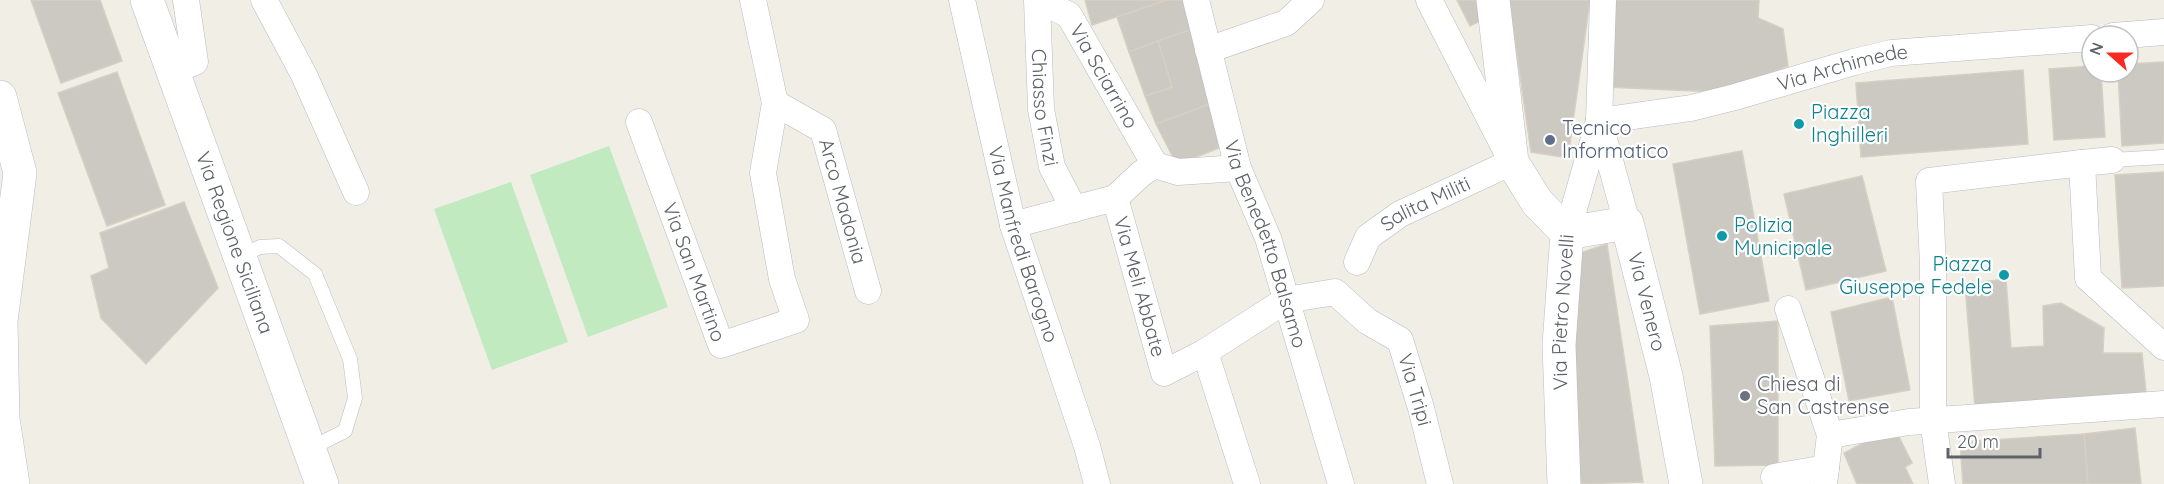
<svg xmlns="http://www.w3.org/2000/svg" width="2164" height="484" font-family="Quicksand,sans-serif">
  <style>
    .green { fill: #c2eac0 }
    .building { fill: #ccc8c2; stroke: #d6cfc3; stroke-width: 1.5 }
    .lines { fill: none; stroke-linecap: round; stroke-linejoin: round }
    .lane-casing { stroke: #b8bcc0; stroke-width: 15 }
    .street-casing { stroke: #b8bcc0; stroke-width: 27 }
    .secondary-casing { stroke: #b9bdc2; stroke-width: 34 }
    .lane { stroke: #fff; stroke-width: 14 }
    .street { stroke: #fff; stroke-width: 26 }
    .secondary { stroke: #fff; stroke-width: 33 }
    .culture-dot { fill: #0f9aa8; stroke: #fff; stroke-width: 2 }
    .service-dot { fill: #5c6f8a; stroke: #fff; stroke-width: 2 }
    .worship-dot { fill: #6b7280; stroke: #fff; stroke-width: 2 }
    .labels { text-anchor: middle; stroke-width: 4.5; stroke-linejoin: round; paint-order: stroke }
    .street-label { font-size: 20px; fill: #5d6267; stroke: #fff }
    .culture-label { font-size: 20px; fill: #0d838f; stroke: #fff; text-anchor: start }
    .service-label { font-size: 20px; fill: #4e5e75; stroke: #fff; text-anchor: start }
    .worship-label { font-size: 20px; fill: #5b616d; stroke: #fff; text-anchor: start }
  </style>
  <rect width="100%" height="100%" fill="#f1eee5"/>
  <g class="green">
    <path d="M609,146l59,161 -80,30 -58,-162z"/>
    <path d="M511,182l57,160 -76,28 -58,-161z"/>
  </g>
  <g class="building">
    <path d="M31,0h69l22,61 -61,22z"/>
    <path d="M1085,0h82l-75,25z"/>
    <path d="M1167,0h20l8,28 -66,24 -12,-35z"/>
    <path d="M1457,0h23l2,20 -12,6z"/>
    <path d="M1509,0h81l-22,158 -37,-6z"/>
    <path d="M1611,0h148l-1,18 25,11 5,37 -40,17 -31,9 -111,-5z"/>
    <path d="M1195,28l18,75 -57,21 -11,-28 27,-9 -14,-46z"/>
    <path d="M1158,41l14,46 -27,9 -16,-44z"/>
    <path d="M2164,62v81l-42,3 -4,-74h10v-8z"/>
    <path d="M2092,66v6h9l4,65 -51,3 -5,-71z"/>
    <path d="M2023,70l5,74 -167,13 -5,-74z"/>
    <path d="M117,72l48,133 -58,21 -49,-133z"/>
    <path d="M1213,103l13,42 -49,20 -21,-41z"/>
    <path d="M1742,151l27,150 -69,13 -27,-150z"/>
    <path d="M2164,172v114l-42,2 -7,-113z"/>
    <path d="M1862,176l24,95 -80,19 -22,-96z"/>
    <path d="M184,202l34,86 -72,76 -45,-46 -10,-42 18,-8 -9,-35z"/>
    <path d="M1607,244l36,238 -68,2 -14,-166 16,-64z"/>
    <path d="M2006,279l5,69 33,-2 -1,-40 18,-3 43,25 -1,25h39l4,40 -171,15 -10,-124z"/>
    <path d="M1892,297l18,93 -61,11 -18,-89z"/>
    <path d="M1778,321v144l-63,1 -5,-140z"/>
    <path d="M1894,427l18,36 -7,4 8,17h-56l-13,-31z"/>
    <path d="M2135,428l6,56h-53l-4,-50z"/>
    <path d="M2084,434l4,50h-125l-3,-42z"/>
  </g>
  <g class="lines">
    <g class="lane-casing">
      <g id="lane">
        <path d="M2112,160l51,-3"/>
        <path d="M239,257l21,-10 19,-1 36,28 35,85 5,39 -10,33 -36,18"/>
      </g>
    </g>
    <g class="street-casing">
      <g id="street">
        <path d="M264,0l40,75 52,117"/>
        <path id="s1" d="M962,0l51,225 74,221 10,38"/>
        <path id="s2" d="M1037,0l4,109 11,58 22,42"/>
        <path id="s3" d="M1039,0l30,15 86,150"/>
        <path id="s4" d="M1196,0l42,168 30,70 73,246"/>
        <path d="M2113,36l51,-4"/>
        <path d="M1208,50l78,-27 25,-23"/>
        <path d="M173,71l22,-9 -9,-62"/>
        <path id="s5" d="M775,103l48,27 45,161"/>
        <path id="s6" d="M1599,121l92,-13 44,-11 119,-35 37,-9 201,-15"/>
        <path d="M1599,121l28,102"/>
        <path id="s7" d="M639,122l82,223 75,-25 -14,-41 -19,-106 12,-70 -22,-103"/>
        <path d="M2082,163l30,-3"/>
        <path id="s8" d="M1115,198l49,175 41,-21 81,-52 49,-8 32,29 33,19 21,68 19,76"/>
        <path d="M1013,225l102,-27 27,-25 13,-8 23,7 60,-4"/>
        <path d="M1567,233l32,-112 4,-121"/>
        <path id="s9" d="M1357,262l11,-25 32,-23 112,-52 -83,-162"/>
        <path d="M1788,309l42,126 -6,49"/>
        <path d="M1205,352l42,132"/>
        <path d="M1830,435l79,-13 255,-18"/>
        <path d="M1774,477l52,-9"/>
        <path d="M1942,484l-9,-64v-155l-4,-84 153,-18 6,115 76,69"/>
      </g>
    </g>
    <g class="secondary-casing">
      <g id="secondary">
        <path id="s10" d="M147,0l175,484"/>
        <path d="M1493,0l19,162 25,40 30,31"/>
        <path d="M0,97l20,76 -19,148 2,98 10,65"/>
        <path id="s11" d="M1567,233l60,-10 39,153 20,108"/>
        <path id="s12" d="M1564,484l-5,-139 8,-112"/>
      </g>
    </g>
    <use href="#lane" class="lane"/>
    <use href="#street" class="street"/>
    <use href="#secondary" class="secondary"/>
  </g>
  <g class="culture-dot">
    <circle cx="1799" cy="124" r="6"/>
    <circle cx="1722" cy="236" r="6"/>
    <circle cx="2004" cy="275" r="6"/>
  </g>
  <circle class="service-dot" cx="1550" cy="140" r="6"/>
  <circle class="worship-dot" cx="1745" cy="396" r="6"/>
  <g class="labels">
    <g class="street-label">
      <text dy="7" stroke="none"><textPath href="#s6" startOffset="250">Via Archimede</textPath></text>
      <text dy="7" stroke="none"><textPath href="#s3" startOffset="104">Via Sciarrino</textPath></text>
      <text dy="7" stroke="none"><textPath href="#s2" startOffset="108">Chiasso Finzi</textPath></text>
      <text dy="7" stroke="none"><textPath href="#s5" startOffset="129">Arco Madonia</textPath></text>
      <text dy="7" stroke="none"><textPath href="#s9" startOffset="94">Salita Militi</textPath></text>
      <text dy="7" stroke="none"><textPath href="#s10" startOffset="258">Via Regione Siciliana</textPath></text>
      <text dy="7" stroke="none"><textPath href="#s1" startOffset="252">Via Manfredi Barogno</textPath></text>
      <text dy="7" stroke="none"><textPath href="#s4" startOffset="254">Via Benedetto Balsamo</textPath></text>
      <text dy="7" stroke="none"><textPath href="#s7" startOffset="160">Via San Martino</textPath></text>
      <text dy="7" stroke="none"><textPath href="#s8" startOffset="92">Via Meli Abbate</textPath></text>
      <text dy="7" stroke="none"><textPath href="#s11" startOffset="142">Via Venero</textPath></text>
      <text dy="7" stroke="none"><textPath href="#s12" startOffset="172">Via Pietro Novelli</textPath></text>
      <text dy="7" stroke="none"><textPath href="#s8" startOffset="507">Via Tripi</textPath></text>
    </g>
    <g class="culture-label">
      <text x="1811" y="119">Piazza<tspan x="1811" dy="23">Inghilleri</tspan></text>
      <text x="1734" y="232">Polizia<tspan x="1734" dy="23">Municipale</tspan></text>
      <text x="1992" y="271" text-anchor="end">Piazza<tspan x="1992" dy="23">Giuseppe Fedele</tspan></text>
    </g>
    <g class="service-label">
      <text x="1562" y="135">Tecnico<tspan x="1562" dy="23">Informatico</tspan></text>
    </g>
    <g class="worship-label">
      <text x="1757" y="391">Chiesa di<tspan x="1757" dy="23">San Castrense</tspan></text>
    </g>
  </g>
  <g transform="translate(2110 54) rotate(291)"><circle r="28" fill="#ffffff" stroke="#bec0c2" stroke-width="1.5"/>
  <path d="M0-4.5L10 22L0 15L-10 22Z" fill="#f92a22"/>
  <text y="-9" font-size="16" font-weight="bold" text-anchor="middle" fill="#5d6267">N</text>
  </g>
  <path d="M1948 448v9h92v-9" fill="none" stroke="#5d6267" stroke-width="3"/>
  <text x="1957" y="448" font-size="18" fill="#5d6267" stroke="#ffffff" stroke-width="4.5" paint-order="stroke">20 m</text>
</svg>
